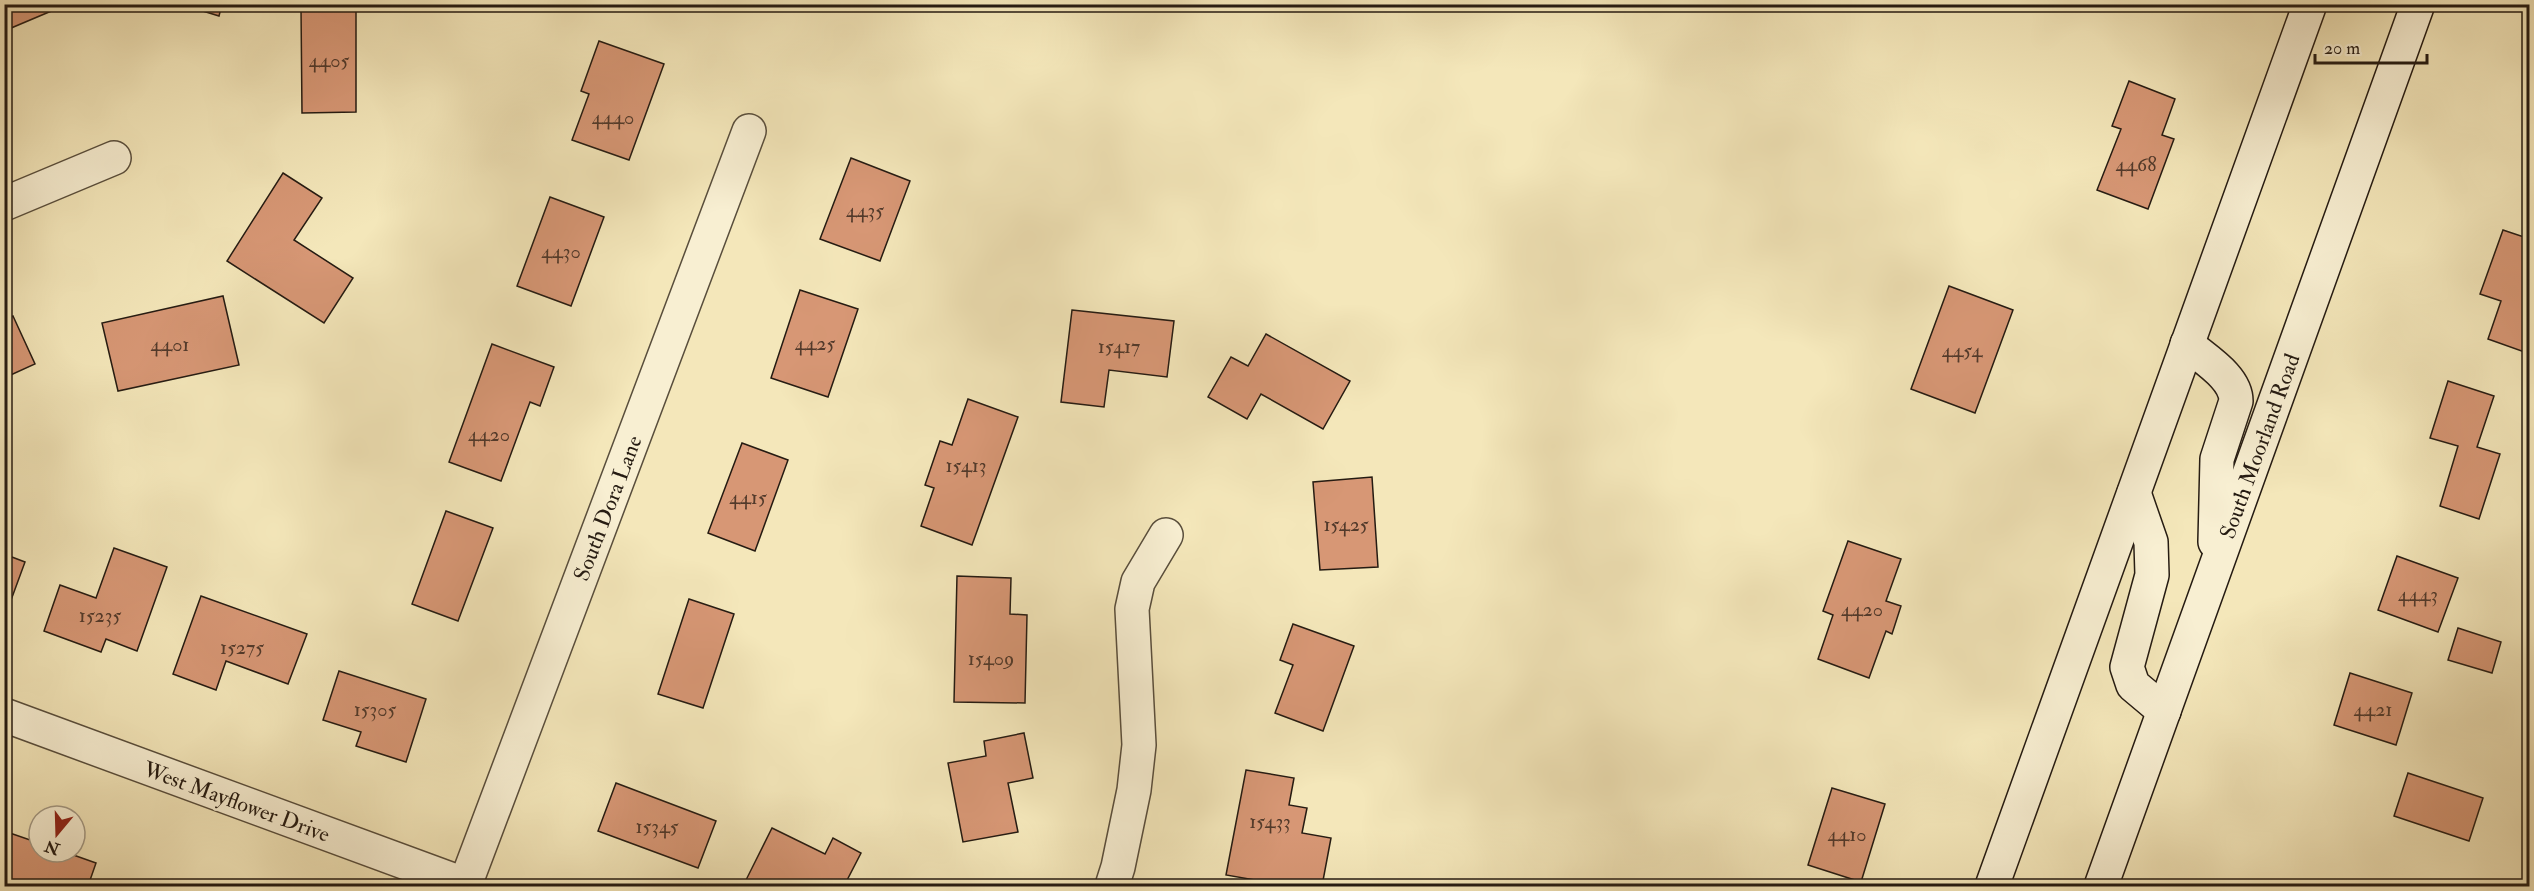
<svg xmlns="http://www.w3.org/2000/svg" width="2534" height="891" font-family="'IM FELL Double Pica',serif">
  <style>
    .building { fill: #d79775; stroke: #251b12; stroke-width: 1.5 }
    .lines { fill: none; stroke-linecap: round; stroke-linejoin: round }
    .minor-casing { stroke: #594e3c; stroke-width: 36 }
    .secondary-casing { stroke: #251b12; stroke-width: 36 }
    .minor { stroke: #f8efd2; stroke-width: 33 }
    .secondary { stroke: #f8efd2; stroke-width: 33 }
    .labels { text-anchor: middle; stroke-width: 5; stroke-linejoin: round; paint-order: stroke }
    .number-label { font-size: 20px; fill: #523a2b }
    .street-label { font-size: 22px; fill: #251b12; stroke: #f8efd2 }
  </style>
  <rect width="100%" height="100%" fill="#f4e7ba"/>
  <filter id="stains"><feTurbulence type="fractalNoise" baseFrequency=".00333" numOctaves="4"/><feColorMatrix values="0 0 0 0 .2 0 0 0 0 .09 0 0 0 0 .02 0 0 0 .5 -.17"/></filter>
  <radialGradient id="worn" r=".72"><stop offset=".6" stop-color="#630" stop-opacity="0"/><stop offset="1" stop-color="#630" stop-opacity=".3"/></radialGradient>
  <g class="building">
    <path d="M4,4h64l-64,27z"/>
    <path d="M180,4h42l-3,12z"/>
    <path d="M301,8h55v104l-54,1z"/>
    <path d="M599,41l65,23 -35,96 -57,-20 17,-46 -8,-3z"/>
    <path d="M2129,81l46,18 -13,36 12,4 -26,70 -51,-19 24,-61 -9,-3z"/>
    <path d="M851,158l59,23 -30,80 -60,-22z"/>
    <path d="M283,173l39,25 -28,42 59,38 -29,45 -97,-62z"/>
    <path d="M550,197l54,20 -33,89 -54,-20z"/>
    <path d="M2503,230l27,9v115l-42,-15 13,-38 -21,-7z"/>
    <path d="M1949,286l64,24 -38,103 -64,-24z"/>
    <path d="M800,290l58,19 -30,88 -57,-19z"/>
    <path d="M223,296l16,69 -121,26 -16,-68z"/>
    <path d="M1072,310l102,11 -7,56 -58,-7 -5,37 -43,-5z"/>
    <path d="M13,316l22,48 -31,14v-58z"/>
    <path d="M1266,334l84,47 -27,48 -62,-35 -14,25 -39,-22 23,-40 17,9z"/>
    <path d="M492,344l62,23 -14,39 -10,-4 -29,79 -52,-19z"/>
    <path d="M2448,381l46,15 -17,51 23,7 -21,65 -39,-13 18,-60 -28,-8z"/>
    <path d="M968,399l50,18 -46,128 -51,-19 13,-38 -9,-3 15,-44 12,4z"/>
    <path d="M742,443l46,17 -33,91 -47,-18z"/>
    <path d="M1372,477l6,90 -58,3 -7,-88z"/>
    <path d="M446,511l47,17 -35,93 -46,-17z"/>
    <path d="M1848,541l53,18 -15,42 15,5 -9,28 -6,-3 -17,47 -51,-19 15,-44 -10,-4z"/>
    <path d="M114,548l53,19 -30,84 -31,-12 -5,13 -57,-21 16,-46 36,13z"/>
    <path d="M4,554l21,8 -18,49 -3,-1z"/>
    <path d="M2397,556l61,22 -20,54 -60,-22z"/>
    <path d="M957,576l54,2 -1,36 17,1 -2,88 -71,-1z"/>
    <path d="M201,596l106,38 -19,50 -62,-23 -10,29 -43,-16z"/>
    <path d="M689,599l45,15 -31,94 -45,-14z"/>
    <path d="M1293,624l61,22 -31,85 -48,-18 18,-48 -13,-5z"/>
    <path d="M2458,628l43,14 -9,31 -44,-13z"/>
    <path d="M339,671l87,28 -20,63 -50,-16 5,-14 -38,-12z"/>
    <path d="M2350,673l62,20 -16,52 -62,-20z"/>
    <path d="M1024,733l9,45 -25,5 10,49 -55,10 -15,-79 38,-7 -2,-15z"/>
    <path d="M1246,770l48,8 -5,27 18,3 -5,25 29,5 -9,48h-32l-64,-11z"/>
    <path d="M2408,773l75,25 -14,43 -75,-25z"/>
    <path d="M616,783l100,38 -18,47 -100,-37z"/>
    <path d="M1832,788l53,16 -24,78 -53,-17z"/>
    <path d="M772,828l53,26 8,-16 28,15 -17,33h-84l-14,-6z"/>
    <path d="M4,831l35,12v9h26l31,11 -8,23h-84z"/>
  </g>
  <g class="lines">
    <g class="minor-casing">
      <g id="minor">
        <path d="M4,204l110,-46"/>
        <path d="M4,715l465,171"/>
        <path d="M465,885l284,-754"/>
        <path d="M1112,886l6,-19 16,-77 5,-45 -7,-136 6,-27 28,-47"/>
      </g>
    </g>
    <g class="secondary-casing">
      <g id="secondary">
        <path d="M2187,344c17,15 49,33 49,57l-19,58 -2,83"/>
        <path d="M2134,493l17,49 1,33 -25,92 6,18 31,26"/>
        <path d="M1992,886l318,-882"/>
        <path d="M2101,886l317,-882"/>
      </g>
    </g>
    <use href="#minor" class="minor"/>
    <use href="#secondary" class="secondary"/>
  </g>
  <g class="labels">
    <g class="number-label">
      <text x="329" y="67">4405</text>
      <text x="613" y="124">4440</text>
      <text x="2136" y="171">4468</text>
      <text x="865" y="217">4435</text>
      <text x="561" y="258">4430</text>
      <text x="815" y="350">4425</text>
      <text x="170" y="351">4401</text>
      <text x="1119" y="353">15417</text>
      <text x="1962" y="357">4454</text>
      <text x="489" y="441">4420</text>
      <text x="966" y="472">15413</text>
      <text x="748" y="504">4415</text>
      <text x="1346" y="531">15425</text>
      <text x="2418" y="601">4443</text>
      <text x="1862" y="616">4420</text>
      <text x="100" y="622">15235</text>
      <text x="242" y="654">15275</text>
      <text x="991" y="665">15409</text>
      <text x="375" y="716">15305</text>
      <text x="2373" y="716">4421</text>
      <text x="1270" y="828">15433</text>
      <text x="657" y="833">15345</text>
      <text x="1847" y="841">4410</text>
    </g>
    <g class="street-label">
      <text transform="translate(2259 446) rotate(-70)" y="8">South Moorland Road</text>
      <text transform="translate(607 508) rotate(-69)" y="8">South Dora Lane</text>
      <text transform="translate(237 801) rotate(20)" y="8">West Mayflower Drive</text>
    </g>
  </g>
  <rect width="2534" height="891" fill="none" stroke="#f4e7ba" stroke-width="24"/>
  <rect x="6" y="6" width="2522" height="879" fill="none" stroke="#251b12" stroke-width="3"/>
  <rect x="12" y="12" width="2510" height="867" fill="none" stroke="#251b12" stroke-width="1.5"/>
  <g transform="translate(57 834) rotate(199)"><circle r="28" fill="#f8efd2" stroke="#a49a85" stroke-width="1.5"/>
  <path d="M0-4.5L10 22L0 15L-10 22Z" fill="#8f2418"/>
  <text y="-9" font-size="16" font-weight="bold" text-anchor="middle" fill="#251b12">N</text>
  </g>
  <path d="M2315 54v9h112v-9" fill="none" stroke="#251b12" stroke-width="3"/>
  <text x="2324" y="54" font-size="18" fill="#251b12" stroke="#f8efd2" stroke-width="4.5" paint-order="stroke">20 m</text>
  <rect width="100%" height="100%" filter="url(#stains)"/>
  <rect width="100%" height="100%" fill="url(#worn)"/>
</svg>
